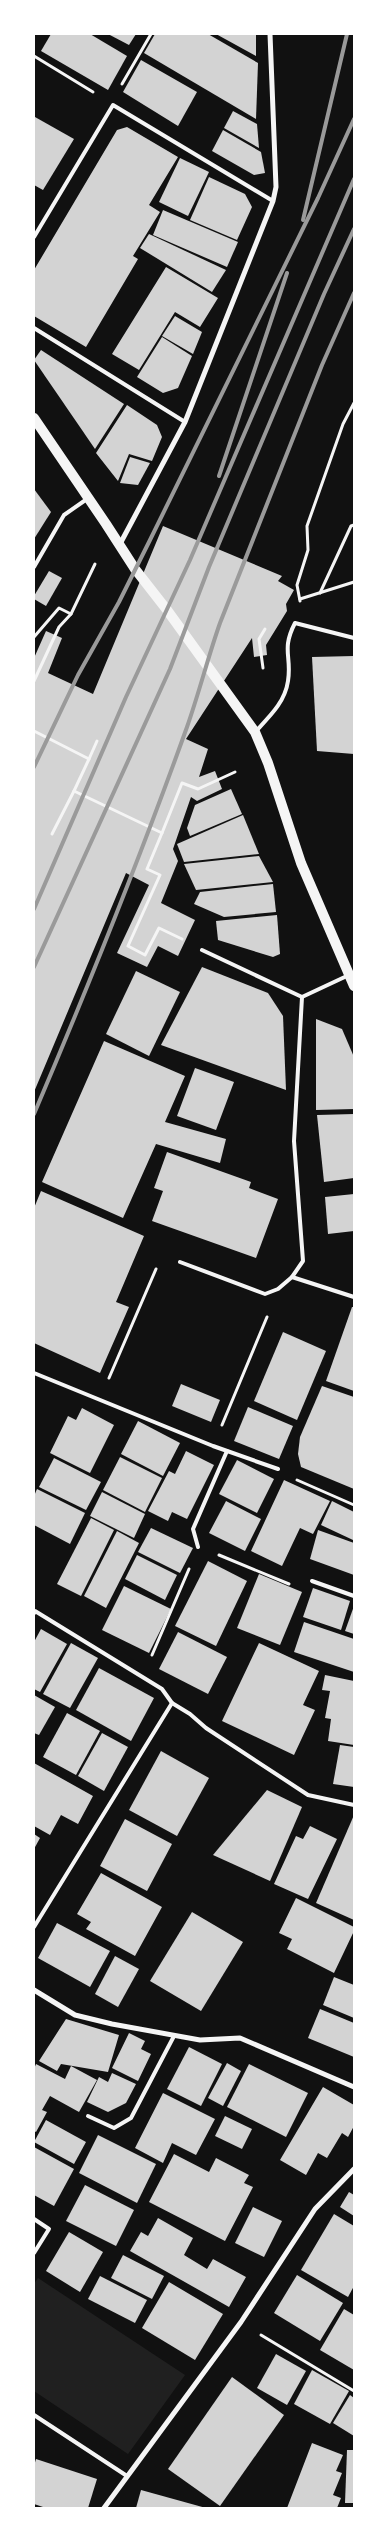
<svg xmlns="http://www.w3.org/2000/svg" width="388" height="2542" font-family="'Titillium Web',sans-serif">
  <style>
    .green { fill: #202020 }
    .building { fill: #d3d3d3 }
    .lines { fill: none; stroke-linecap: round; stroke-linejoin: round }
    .path { stroke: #f5f5f5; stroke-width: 3 }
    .service { stroke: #f5f5f5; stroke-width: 4 }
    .minor { stroke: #f5f5f5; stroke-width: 5 }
    .secondary { stroke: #f5f5f5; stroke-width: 10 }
    .rail { stroke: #9a9a9a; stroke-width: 4 }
  </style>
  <rect width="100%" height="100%" fill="#111"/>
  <path class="green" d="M38,2278l147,97 -57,79 -94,-63v-107z"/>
  <g class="building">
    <path d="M51,34h39l37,22 -19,34 -67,-39z"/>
    <path d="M108,34h28l-7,11z"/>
    <path d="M155,34h53l50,29 -2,56 -112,-66z"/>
    <path d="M216,34h40v22z"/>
    <path d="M141,60l56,32 -19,34 -55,-34z"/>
    <path d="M233,111l24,13 2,24 -35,-20z"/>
    <path d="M35,117l39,22 -31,51 -9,-5z"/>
    <path d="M127,127l51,30 -29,48 11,7 -27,44 5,3 -52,88 -52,-31v-46l83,-140z"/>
    <path d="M223,130l38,22 4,21 -11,2 -42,-24z"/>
    <path d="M180,158l29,14 -21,44 -29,-14z"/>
    <path d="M209,177l36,17 7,13 -15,33 -47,-20z"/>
    <path d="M163,210l75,32 -11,25 -74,-32z"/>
    <path d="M149,234l77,36 -14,22 -72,-44z"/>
    <path d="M166,267l52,31 -18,29 -25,-15 -36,58 -27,-16z"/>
    <path d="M175,316l27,16 -9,22 -31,-18z"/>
    <path d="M162,337l30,19 -14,32 -15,5 -26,-16z"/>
    <path d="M41,350l83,54 -29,45 -61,-89z"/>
    <path d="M127,405l30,20 5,12 -10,24 -23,-7 -11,27 -22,-28z"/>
    <path d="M130,457l20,6 -12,22 -18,-2z"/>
    <path d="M34,489l17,23 -17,27z"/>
    <path d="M163,526l119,50 -4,5 16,9 -8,14 1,7 -21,34 1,10 -13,2 -2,-19 -66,101 22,10 -9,28 16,-6 7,18 -25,12 -6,-4 -18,52 5,12 -17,42 34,17 -17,36 -20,-10 -11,21 -30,-14 32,-68 -23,-12 -92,219v-434l12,-27 16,7 -14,35 45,21z"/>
    <path d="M49,571l13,7 -16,28 -12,-7v-3z"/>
    <path d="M354,656v98l-37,-3 -5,-94z"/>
    <path d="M231,789l11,25 -52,22 -3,-8 8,-23z"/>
    <path d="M243,815l16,39 -75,8 -7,-18z"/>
    <path d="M259,856l14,26 -77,8 -12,-26z"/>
    <path d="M273,884l3,28 -52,5 -30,-13 6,-12z"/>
    <path d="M277,915l3,39 -7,3 -55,-17 -2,-19z"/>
    <path d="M202,967l66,26 15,23 3,74 -125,-45z"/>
    <path d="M136,971l44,21 -31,64 -43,-22z"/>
    <path d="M316,1019l26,10 12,28v52l-38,1z"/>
    <path d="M104,1041l81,35 -20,46 61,17 -6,24 -64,-19 -33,74 -81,-36z"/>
    <path d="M195,1068l39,14 -18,48 -39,-14z"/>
    <path d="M354,1114v64l-30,4 -7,-67z"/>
    <path d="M167,1152l84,30 -2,6 29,11 -22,59 -104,-37 11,-30 -9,-3z"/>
    <path d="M41,1191l103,45 -28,66 13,5 -29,66 -66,-30v-135z"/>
    <path d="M354,1194v37l-26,3 -3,-37z"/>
    <path d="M352,1307h2v84l-28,-10z"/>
    <path d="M283,1332l43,19 -29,69 -43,-19z"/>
    <path d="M181,1384l39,16 -9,22 -39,-16z"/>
    <path d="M322,1386l32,11v92l-53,-22 -3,-13 2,-17z"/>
    <path d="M248,1407l45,19 -14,33 -45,-18z"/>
    <path d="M82,1408l32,17 -24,48 -40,-20 18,-37 8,4z"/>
    <path d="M138,1421l42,22 -17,33 -42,-22z"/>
    <path d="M186,1451l28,14 -27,54 -15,-7 -4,9 -20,-10 21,-40 6,3z"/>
    <path d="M120,1457l42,21 -17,34 -42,-22z"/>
    <path d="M54,1458l47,24 -15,28 -47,-23z"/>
    <path d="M237,1460l37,19 -17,34 -38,-19z"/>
    <path d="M284,1480l46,21 -17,33 -13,-6 -18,38 -31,-15z"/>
    <path d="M37,1489l48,24 -15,31 -36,-19v-29z"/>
    <path d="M102,1492l43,22 -11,24 -44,-22z"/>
    <path d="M226,1501l35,18 -16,32 -36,-18z"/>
    <path d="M332,1501l22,11 -1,28 -32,-15z"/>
    <path d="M91,1518l23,12 -33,66 -24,-12z"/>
    <path d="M151,1528l42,20 -13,25 -42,-21z"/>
    <path d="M318,1530l36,13v32l-44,-16z"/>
    <path d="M117,1531l22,12 -33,65 -22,-12z"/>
    <path d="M137,1555l40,20 -12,25 -40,-21z"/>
    <path d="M208,1561l39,20 -31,65 -41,-20z"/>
    <path d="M259,1574l43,18 -22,53 -43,-17z"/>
    <path d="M124,1586l47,23 -22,44 -47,-23z"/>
    <path d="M313,1588l37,13 -9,29 -38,-13z"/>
    <path d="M354,1606v28l-9,-3z"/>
    <path d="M304,1622l50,17v33l-60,-20z"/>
    <path d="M41,1629l26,15 -27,48 -6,-3v-47z"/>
    <path d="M178,1632l49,25 -19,37 -49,-25z"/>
    <path d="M71,1643l27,15 -28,50 -27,-14z"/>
    <path d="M259,1643l60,28 -16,34 12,5 -21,45 -72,-34z"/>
    <path d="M99,1668l55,30 -23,43 -55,-31z"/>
    <path d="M325,1675l29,6v64l-26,-4 3,-22 -6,-1 5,-27 -8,-1z"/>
    <path d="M34,1695l21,12 -16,28 -5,-2z"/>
    <path d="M67,1713l33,18 -24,44 -33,-18z"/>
    <path d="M102,1733l26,14 -24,44 -26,-15z"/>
    <path d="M340,1745l14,2v40l-21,-3z"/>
    <path d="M161,1751l48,27 -32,58 -48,-26z"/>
    <path d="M34,1763l59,33 -15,28 -17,-9 -11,20 -16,-9z"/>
    <path d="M267,1790l35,17 -32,74 -57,-26z"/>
    <path d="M354,1815v105l-38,-17z"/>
    <path d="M125,1819l47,25 -25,47 -47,-25z"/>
    <path d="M310,1826l27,13 -29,60 -34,-15 22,-48 7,3z"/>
    <path d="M34,1834l6,4 -6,11z"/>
    <path d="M101,1873l61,34 -27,49 -49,-27 5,-7 -14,-8z"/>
    <path d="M296,1898l58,29v4l-20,42 -47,-24 5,-10 -13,-6z"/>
    <path d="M192,1912l51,30 -42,69 -51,-30z"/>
    <path d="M57,1923l53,28 -20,36 -52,-29z"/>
    <path d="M115,1956l24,13 -21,38 -23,-13z"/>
    <path d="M334,1977l20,8v33l-31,-13z"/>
    <path d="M320,2009l34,14v34l-46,-19z"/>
    <path d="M66,2019l53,16 -11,37 -47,-8 -4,7 -18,-10z"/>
    <path d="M129,2033l16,8 -4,8 10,5 -13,27 -26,-13z"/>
    <path d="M189,2047l33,17 -21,42 -34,-17z"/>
    <path d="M227,2063l14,8 -18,35 -15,-8z"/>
    <path d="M36,2064l29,15 6,-13 26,14 -18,32 -29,-16 -8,14 5,2 -11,20 -2,-1v-62z"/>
    <path d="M249,2064l59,29 -22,44 -59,-30z"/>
    <path d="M112,2073l24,11 -10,19 -18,9 -21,-10 12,-25 9,5z"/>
    <path d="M323,2087l31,18v21l-6,11 -6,-4 -15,25 -9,-5 -12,22 -26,-15z"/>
    <path d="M163,2093l52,26 -19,36 -24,-12 -9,20 -28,-15z"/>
    <path d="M225,2116l27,13 -10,20 -27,-13z"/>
    <path d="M46,2120l40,22 -12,22 -40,-22z"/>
    <path d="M98,2135l58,29 -19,39 -58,-30z"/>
    <path d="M34,2147l40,22 -20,37 -20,-11z"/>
    <path d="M174,2154l35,18 7,-14 33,17 -5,8 9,4 -28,54 -76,-39z"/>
    <path d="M85,2185l49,25 -18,36 -50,-25z"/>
    <path d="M349,2192l5,3v21l-14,-9z"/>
    <path d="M253,2207l29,14 -18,36 -29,-14z"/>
    <path d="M334,2214l20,12v60l-6,11 -47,-27z"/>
    <path d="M158,2218l35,20 -9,17 23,14 6,-10 33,18 -17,30 -99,-56 11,-19 7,4z"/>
    <path d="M69,2232l34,20 -23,40 -34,-21z"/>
    <path d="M123,2255l41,21 -12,23 -41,-21z"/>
    <path d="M297,2275l46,28 -23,38 -46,-28z"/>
    <path d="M100,2276l47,24 -12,23 -47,-24z"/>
    <path d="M169,2282l54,32 -28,46 -53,-32z"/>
    <path d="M344,2309l10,6v55l-34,-20z"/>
    <path d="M276,2354l30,17 -19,34 -30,-17z"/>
    <path d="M312,2370l37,21 -19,33 -36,-20z"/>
    <path d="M232,2377l52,38 -64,91 -52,-37z"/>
    <path d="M350,2395l4,3v38l-21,-13z"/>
    <path d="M312,2443l31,12 -7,16 6,2 -9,22 8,3 -4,10h-50z"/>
    <path d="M347,2450h7v53h-9z"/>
    <path d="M36,2459l61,20 -9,29h-42l-12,-4v-38z"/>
    <path d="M141,2490l65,18h-70z"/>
  </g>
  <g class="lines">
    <g class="path">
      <path d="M34,56l59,36"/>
      <path d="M122,84l29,-50"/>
      <path d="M320,593l31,-67 3,-1"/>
      <path d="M300,599l54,-17"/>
      <path d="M300,601l-3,-16 11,-35 -1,-24 36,-102 11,-21"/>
      <path d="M34,637l25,-29 12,6"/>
      <path d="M263,668l-4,-29 6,-10"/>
      <path d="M34,681l25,-54 12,-13 24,-50"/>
      <path d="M34,731l55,28 -15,32 88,42 -15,36 13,6 -32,71 17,9 14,-27 23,11"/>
      <path d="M89,759l8,-18"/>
      <path d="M162,833l20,-50 16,6 37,-17"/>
      <path d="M52,834l22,-43"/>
      <path d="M109,1378l47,-109"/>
      <path d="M222,1425l45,-108"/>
      <path d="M297,1480l57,25"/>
      <path d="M219,1555l70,29"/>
      <path d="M152,1655l37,-86"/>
      <path d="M261,2335l93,56"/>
    </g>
    <g class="service">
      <path d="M34,237l79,-132 160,96"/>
      <path d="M34,328l151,94"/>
      <path d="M34,567l30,-52 23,-16"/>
      <path d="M256,731c14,-15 29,-29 32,-50 4,-25 -7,-31 7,-58l59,15"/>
      <path d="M202,950l100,47 47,-22"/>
      <path d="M302,997l-8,144 9,120 -11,16 62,20"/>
      <path d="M180,1262l85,32 13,-5 14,-12"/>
      <path d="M34,1373l179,73 65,23"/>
      <path d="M198,1547l-5,-18 34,-78"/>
      <path d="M312,1581l42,15"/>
      <path d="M34,1613l1,-2 127,78 10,14 18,11 16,14 102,67 46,10"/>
      <path d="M34,1927l138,-224"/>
      <path d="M88,2116l26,12 17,-10 43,-82"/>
      <path d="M34,2219l15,10 -15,24"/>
      <path d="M34,2415l93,61"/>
    </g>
    <g class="minor">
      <path d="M120,544l65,-122 88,-221 3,-14 -6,-153"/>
      <path d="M34,1990l41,25 37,9 88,16 40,-2 114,49"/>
      <path d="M104,2508l137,-186 74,-113 39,-40"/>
    </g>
    <path class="secondary" d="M34,418l72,106 29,45 32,41 88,122 13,31 33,100 53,123"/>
    <g class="rail">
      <path d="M303,220l44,-186"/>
      <path d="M219,476l68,-203"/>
      <path d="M34,767l44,-92 41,-73 31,-62 168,-342 36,-79"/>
      <path d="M34,909l92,-212 64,-137 164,-381"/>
      <path d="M34,967l136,-298 39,-102 115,-273 30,-65"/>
      <path d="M34,1114c54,-127 106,-256 153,-387 12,-34 21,-70 33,-104l102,-258 32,-72"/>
    </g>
  </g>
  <rect width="388" height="2542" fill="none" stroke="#ffffff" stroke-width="70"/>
</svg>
